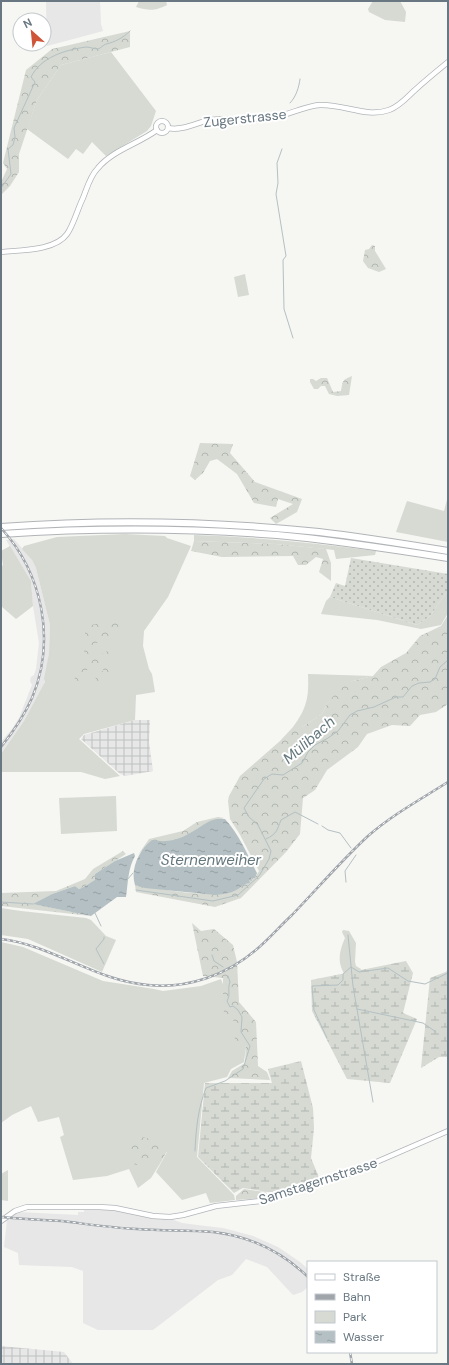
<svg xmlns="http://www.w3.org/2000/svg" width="449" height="1365" font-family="'DM Sans',sans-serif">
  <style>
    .built { fill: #e6e7e6 }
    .industrial { fill: url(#industrial-grid) }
    .green { fill: #d6dad3 }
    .forest { fill: url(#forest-crowns) }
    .wetland { fill: url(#wetland-marsh) }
    .garden { fill: url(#garden-dots) }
    .water { fill: url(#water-ripples) }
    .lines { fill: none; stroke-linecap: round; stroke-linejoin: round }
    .stream { stroke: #b4c0c3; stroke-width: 1 }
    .secondary-casing { stroke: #b0b5b9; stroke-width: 6 }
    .highway-casing { stroke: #b1b4b7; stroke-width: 8 }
    .secondary { stroke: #fff; stroke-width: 4.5 }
    .highway { stroke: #fff; stroke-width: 6 }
    .rail-casing { stroke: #9fa5aa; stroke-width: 2.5 }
    .rail { stroke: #fff; stroke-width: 1; stroke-dasharray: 3; stroke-linecap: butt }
    .labels { text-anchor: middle; stroke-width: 4; stroke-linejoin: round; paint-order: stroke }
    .street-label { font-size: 14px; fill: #687781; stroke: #fff }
    .water-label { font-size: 15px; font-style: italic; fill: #64777d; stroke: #fff }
  </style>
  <defs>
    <pattern id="industrial-grid" width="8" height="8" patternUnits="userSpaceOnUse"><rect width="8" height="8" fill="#e6e7e6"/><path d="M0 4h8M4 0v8" fill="none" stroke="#bec0c0"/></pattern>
    <pattern id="forest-crowns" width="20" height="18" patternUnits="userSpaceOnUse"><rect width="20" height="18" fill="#d6dad3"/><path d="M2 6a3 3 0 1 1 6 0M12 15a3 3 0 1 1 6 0" fill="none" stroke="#b1b6b1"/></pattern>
    <pattern id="wetland-marsh" width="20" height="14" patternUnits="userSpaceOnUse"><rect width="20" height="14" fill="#d6dad3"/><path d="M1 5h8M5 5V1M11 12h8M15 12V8" fill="none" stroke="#b1b6b1"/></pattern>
    <pattern id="garden-dots" width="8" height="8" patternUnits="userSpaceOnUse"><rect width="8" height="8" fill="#d6dad3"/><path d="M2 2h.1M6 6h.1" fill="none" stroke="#b1b6b1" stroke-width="1.8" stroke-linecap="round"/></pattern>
    <pattern id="water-ripples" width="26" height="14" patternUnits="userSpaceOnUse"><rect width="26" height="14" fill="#b4c0c3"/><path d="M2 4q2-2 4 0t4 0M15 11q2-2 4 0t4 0" fill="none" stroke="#96a1a4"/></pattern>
  </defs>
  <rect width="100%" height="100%" fill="#f6f6f3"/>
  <g class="built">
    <path d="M46,1h54l1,23 2,7 -56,15z"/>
    <path d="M14,539l18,21 4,8 14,57 -1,28 -5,32 -20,36 -23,33v-12l11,-13 7,-11 13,-33 -2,-4 1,-4 3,-2 2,-6 3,-26 -6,-37 -2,-25 -25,-41z"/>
    <path d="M84,1210h27l60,9 11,4 23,3 18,2 30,8 25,11 22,15 8,7v18l-6,5 -9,3 -26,-28 -21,-8 -14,16 -14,5 -65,50h-55l-15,-7v-52l-11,-4 -53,-2 -1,-12 -14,-6 3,-27 11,-8 60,3v-3h6z"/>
  </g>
  <g class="industrial">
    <path d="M135,720h15l-1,22 4,29 -28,5 -5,-2 -39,-35 3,-4z"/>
    <path d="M1,1346l63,6 9,12h-72z"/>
  </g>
  <g class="green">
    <path d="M139,1h27l1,4c-13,6 -17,6 -31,2z"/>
    <path d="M373,1h27l6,11 -1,10 -20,-2 -16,-8 -1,-3z"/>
    <path d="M111,52l45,59 -5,15 -4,5 -41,25 -14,-14 -9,12 -7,-5 -8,10 -41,-30 10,-29 24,-35z"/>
    <path d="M245,274l4,21 -11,2 -4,-20z"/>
    <path d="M448,496v46l-52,-10 11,-31 37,10z"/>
    <path d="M125,534l40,2 2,2 24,8 -23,51 -24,34 -1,15 6,23 3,5 3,18 -19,3 -1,25 -51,14 -5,5 41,37 -15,3 -24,-7h-80v-18l23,-33 21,-39 -1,-3 5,-26 1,-28 -14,-57 -4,-8 -10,-11 2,-3 33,-9z"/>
    <path d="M194,535c61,2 122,8 182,16l-1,4 -39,4 -2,-9 -58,-6 -82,-3z"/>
    <path d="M10,546l21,35 2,25 -17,13 -15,-13v-39l2,-2 -2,-14z"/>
    <path d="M448,590v23l-7,12 -20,4 -44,-9 -56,-6 5,-13 4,-4 87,28 13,-9z"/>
    <path d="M308,674l65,2 -21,5 -25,23 -5,10 -20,13h-9c14,-19 16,-30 15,-53z"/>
    <path d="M116,796l1,35 -56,3 -2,-36z"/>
    <path d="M1,908l20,3 65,7 5,2 15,16 10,4 -14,32 -74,-33 -27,-4z"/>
    <path d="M343,930l6,1 7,12 -1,19 1,4 5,3 -1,4 -12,6c-11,-14 -10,-25 -3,-41l-3,-6z"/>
    <path d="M1,942l22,5 80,34 51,8 9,2 38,-5 20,-7 25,68 -2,15 -13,7 -4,8 -23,6 -7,74 37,38 1,5 -25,3 -4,-10 -24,7 -26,-28 11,-20 -32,13 13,-3h13l-10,16 -13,10 -9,-19 -22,7 -34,4 -13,-43 4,-2 -5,-18 -21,5 -7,-16 -19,9 -11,8z"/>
    <path d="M8,1170v31l-7,-1v-26z"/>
  </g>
  <g class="forest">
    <path d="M130,31v16l-69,18 -24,35 -18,54v18l-9,14 -9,9v-13l6,-13 -4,-6 23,-93 26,-21z"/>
    <path d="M372,245l3,1v5l11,18 -7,3 -11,-4 -5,-7 2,-11 4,-1z"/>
    <path d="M352,376l-3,19 -12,1 -8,-2 -4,-8h-4l-3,3h-4l-4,-7v-3h3l3,2 5,-3h6l6,14 8,-1c2,-10 1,-11 11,-15z"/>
    <path d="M200,443l33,1 -3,9 25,29 47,17 -5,13 -21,12 -6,-6 23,-14 -15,-5 -2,8 -22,-4 -17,-29 -20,-15 -7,2 -7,12 -8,7 -5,-4z"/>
    <path d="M194,541l82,3 50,5 5,14v18l-12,-9 4,-13 -7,-2 -10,8h-8l-5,-9 -71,1 -31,-6z"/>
    <path d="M448,615v89l-12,8 -16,3 -10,11 -18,-1 -25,9 -9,13 -31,23 -12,20 -12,8 -3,36 -14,18 -45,46 -26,9 -79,-15 -1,-7c31,4 73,15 102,4 7,-2 11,-11 18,-12l4,-6 -20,-38 -9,-14 -2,-18 1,-5 11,-20 40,-35 13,-14h9l20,-13 5,-10 13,-16 12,-7 21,-5 8,-9 25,-14 14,-17 21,-10z"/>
    <path d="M119,620l5,4 -14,7 3,4 -1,7c-12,0 -24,-2 -21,14l5,1 23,-12v9l-8,4 -2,10 2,10 -14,4 -2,-6 9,-6 -13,-7c-5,7 -6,16 -12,22l-5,-2 2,-12 10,-14 -4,-13 3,-4v-14z"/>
    <path d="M218,817l6,1c-18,7 -35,20 -55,24 -6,1 -13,0 -19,0l-12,13 11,-16 34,-8 14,-9z"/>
    <path d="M123,851l3,3 -31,20v7c-6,2 -10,6 -16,8l-4,-3 -23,8 -18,10 57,12 -90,-10v-13l55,-2 29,-12 8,-10z"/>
    <path d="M192,923l9,8 13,-2 19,16 4,17 2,40 17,20 2,44 9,6 3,8 -42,-2 4,-7 13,-8 1,-17 -10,-4 -4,-13 4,-7 -11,-6 -2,-8v-30l-20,-2z"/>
    <path d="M137,1136l19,4 11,11 -6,11 -26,3 -7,-12z"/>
    <path d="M244,1189l21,3 4,3 -6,3 -27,2v-4z"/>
  </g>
  <g class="wetland">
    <path d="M406,961l7,12 -10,40 14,6 -27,64 -43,-4 -35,-68 -1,-31z"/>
    <path d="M448,971v86h-9l-18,11 9,-90z"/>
    <path d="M301,1061l12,47 1,20 -3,30 9,22 -48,15 -4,-3 -25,-4 -9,5 -36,-36 7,-74h67l-4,-14z"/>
  </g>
  <path class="garden" d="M351,558l97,16v16l-18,26 -13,9 -87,-28 6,-14 9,3z"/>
  <g class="water">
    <path d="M217,819h8c14,15 22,35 32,54l-2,5h-4l1,3 -3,-1 1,3c-5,0 -7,3 -12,6 -6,4 -15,5 -22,6l-71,-7 -10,-3c-5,-16 4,-35 17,-45 21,4 33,-3 51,-15 5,-3 8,-5 14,-6z"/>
    <path d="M134,853l1,3c-7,12 -7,27 -9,41h-9l-26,19 -58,-12 19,-10 23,-8 4,3c6,-2 10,-6 16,-9v-6l20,-13z"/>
  </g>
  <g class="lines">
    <g class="stream">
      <path d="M290,103c6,-6 9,-16 10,-24"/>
      <path d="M282,149l-5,14 1,20 -2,11 10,62 -3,4 1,49 9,29"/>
      <path d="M1,188l10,-14 -3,-25 5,-4 2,-8 -1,-9 21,-46 -4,-5c10,-20 34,-27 55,-30 4,0 8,2 12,2 3,-1 5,-4 8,-5 9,-2 17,-6 24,-13"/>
      <path d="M322,826l6,4 12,3 11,15"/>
      <path d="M266,839c11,-5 11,-9 15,-19l14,-8 23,12"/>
      <path d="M127,880l6,-7"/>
      <path d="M346,882l-1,-11 11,-16"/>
      <path d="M136,890l77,11 25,-6 21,-19 10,-17 2,-8 -13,-26 -9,-8 -5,-9 20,-29 8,-5 11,1 19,-12 6,-11 7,-7 13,-7 10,-7 12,-16 7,-4 17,-4 22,-10h7l9,-11 7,-3 11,-1 5,-3 5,-12 8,-7"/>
      <path d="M1,902l32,2"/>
      <path d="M95,913l6,13"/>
      <path d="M348,935l5,51 20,116"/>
      <path d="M212,955l2,6 9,6"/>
      <path d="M104,964l-8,-15 8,-10v-2"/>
      <path d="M357,1009l66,14 13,9"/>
      <path d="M327,1038l-13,-28 -2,-24 26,-1 5,-5v-6l8,-7 8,5 29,-4 20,13 17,3 23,-11"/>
      <path d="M195,1151c1,-22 3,-43 11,-63l19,-7 18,-12c2,-8 5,-15 7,-23l-9,-14 1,-15 -4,-7 -5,-4 -3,1 -3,-6c4,-7 0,-11 3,-19l-2,-6"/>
    </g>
    <g class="secondary-casing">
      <g id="secondary">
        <circle cx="162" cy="127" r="6"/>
        <path d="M168,128c14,3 28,-5 41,-8 20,-3 41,1 61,-2 17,-2 34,-12 50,-13 24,-1 46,13 69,5 11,-4 18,-13 26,-20 11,-10 22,-19 33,-28"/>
        <path d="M1,252c19,-2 54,-1 66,-18 6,-8 11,-26 16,-36 4,-10 7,-22 15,-30 15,-18 40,-24 59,-38"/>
        <path d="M1,1221l14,-10 12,-4h72l16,1 38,8 17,1 13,-2 33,-9 45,-5 90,-28 97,-42"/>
      </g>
    </g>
    <g class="highway-casing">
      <g id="highway">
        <path d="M1,527c106,-8 212,-6 318,5 43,5 86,12 129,19"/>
        <path d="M1,534c92,-6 184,-6 276,1 57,5 114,14 171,23"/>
      </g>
    </g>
    <use href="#secondary" class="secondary"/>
    <use href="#highway" class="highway"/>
    <g class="rail-casing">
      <g id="rail">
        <path d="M1,528c42,46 55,113 31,170 -8,18 -19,34 -31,49"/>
        <path d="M1,939c51,6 95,42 147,46 40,4 79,-10 109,-36 12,-10 23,-23 35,-34 25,-26 49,-54 76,-79 24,-21 53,-37 80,-54"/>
        <path d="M1,1217c20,2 40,3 61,4 25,3 50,7 75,8 26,2 51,1 76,3 36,4 69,20 95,45"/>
        <path d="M350,1352l2,12"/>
      </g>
    </g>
    <use href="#rail" class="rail"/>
  </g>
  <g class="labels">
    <g class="street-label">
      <text transform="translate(245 118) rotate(-6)" y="5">Zugerstrasse</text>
      <text transform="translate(318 1181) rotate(-18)" y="5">Samstagernstrasse</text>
    </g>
    <g class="water-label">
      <text transform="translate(309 740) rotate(-41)" y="5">Mülibach</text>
      <text x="211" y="865">Sternenweiher</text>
    </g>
  </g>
  <rect width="449" height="1365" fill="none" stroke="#687781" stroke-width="4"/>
  <rect x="307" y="1261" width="130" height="92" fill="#ffffff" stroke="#c3c9cd"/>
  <rect x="315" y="1274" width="20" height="6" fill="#ffffff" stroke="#c3c9cd"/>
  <text x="343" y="1281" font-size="12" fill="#687781">Straße</text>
  <rect x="315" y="1294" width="20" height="6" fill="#9fa5aa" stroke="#c3c9cd"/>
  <text x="343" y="1301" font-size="12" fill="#687781">Bahn</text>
  <rect x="315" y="1311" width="20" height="12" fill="#d6dad3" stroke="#c3c9cd"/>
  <text x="343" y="1321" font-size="12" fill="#687781">Park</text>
  <rect x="315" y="1331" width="20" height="12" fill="url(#water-ripples)" stroke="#c3c9cd"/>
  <text x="343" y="1341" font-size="12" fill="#687781">Wasser</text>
  <g transform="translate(32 32) rotate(333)"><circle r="19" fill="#ffffff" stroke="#c3c9cd"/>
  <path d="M0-3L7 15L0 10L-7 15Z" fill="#cf5539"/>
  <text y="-6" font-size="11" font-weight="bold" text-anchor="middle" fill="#687781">N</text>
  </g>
</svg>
